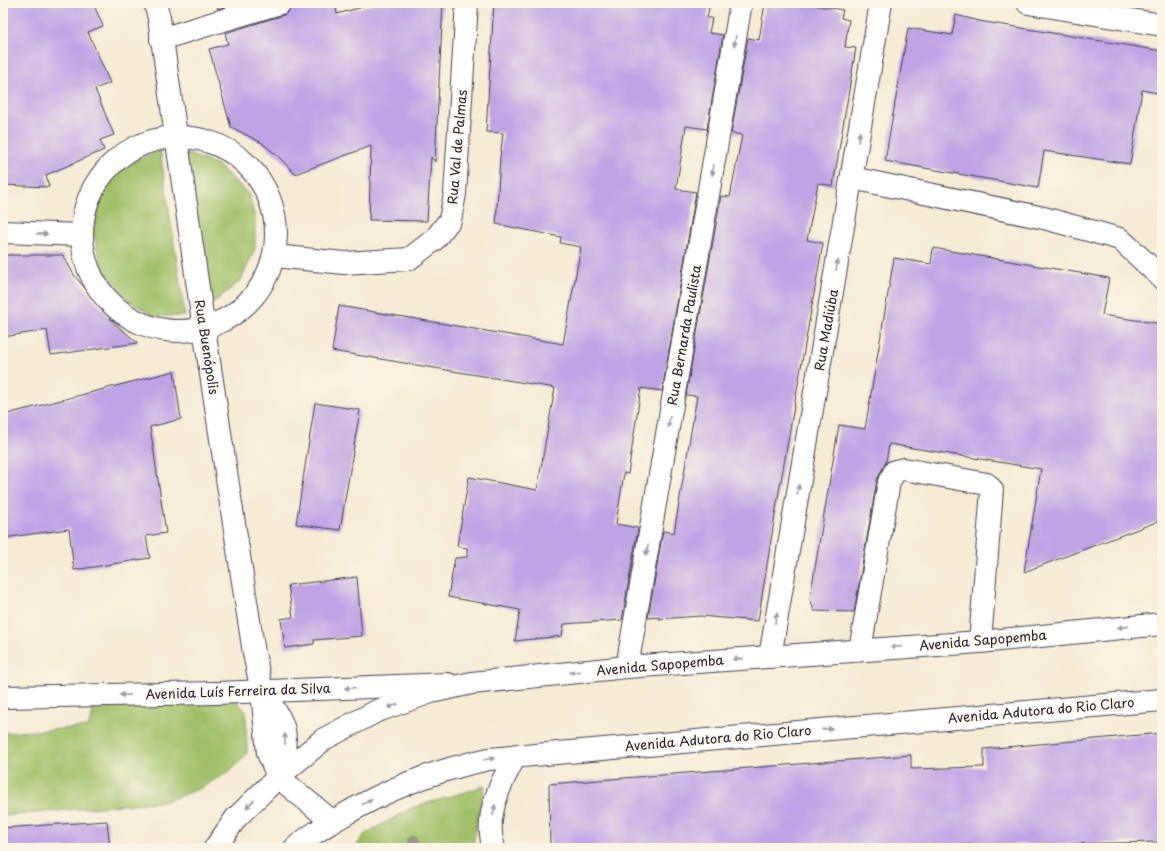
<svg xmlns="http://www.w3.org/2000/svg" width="1165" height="851" font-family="'Playpen Sans',sans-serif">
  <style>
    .green { fill: #9fbf68; stroke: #607052 }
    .building { fill: #bfa3e4 }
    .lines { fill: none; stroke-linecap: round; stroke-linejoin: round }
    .minor-casing { stroke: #424052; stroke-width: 24 }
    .major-casing { stroke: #424052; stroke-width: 24 }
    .minor { stroke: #fff; stroke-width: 22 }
    .major { stroke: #fff; stroke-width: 22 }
    .tree { fill: #9a9b88 }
    .oneway { fill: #9c9ca7 }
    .labels { text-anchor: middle; stroke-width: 3; stroke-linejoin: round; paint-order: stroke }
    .street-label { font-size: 13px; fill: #22223b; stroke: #fcf5e5 }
  </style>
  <rect width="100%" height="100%" fill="#fcf5e5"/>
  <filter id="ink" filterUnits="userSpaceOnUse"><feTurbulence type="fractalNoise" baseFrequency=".025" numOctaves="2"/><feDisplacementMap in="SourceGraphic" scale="8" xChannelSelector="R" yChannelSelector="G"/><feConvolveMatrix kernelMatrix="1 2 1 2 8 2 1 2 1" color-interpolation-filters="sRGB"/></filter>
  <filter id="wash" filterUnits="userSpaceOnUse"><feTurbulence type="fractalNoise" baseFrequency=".012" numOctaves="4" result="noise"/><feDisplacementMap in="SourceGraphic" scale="16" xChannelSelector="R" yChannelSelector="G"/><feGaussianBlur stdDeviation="0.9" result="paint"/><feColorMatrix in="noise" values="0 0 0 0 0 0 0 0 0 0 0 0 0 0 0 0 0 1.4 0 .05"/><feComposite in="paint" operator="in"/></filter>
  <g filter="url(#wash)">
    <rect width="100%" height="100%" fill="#f6ebd3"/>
    <g class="green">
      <path d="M160,150l25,166h-31l-25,-15 -27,-33 -9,-37 9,-39 25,-28z"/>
      <path d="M182,152l36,13 30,28 7,25v31l-14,31 -35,29z"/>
      <path d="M237,701l9,11 1,41 -14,16 -34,20 -34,12 -162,15v-83l85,-6 7,-21z"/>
      <path d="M485,786l-9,40 -3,22h-118l10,-14 46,-26z"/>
    </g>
    <g id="blocks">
      <g class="building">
        <path d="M3,3h90l10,23 -15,6 22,51 -15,6 19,46 -14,5 4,10 -58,25 3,12 -46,-2z"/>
        <path d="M216,3h21l-19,6z"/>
        <path d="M292,3h43l2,11 40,-11h66l-8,159 -4,-5 -4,64 -58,-1 2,-74 -76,28 -16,-17 -17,-14 -31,-16 -22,-78 19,-5 -3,-11 59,-18 5,-4z"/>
        <path d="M494,3h216l-3,15h5l-3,15 14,2 -16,94 -21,-3 -10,63 20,3 -34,199 -21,-3 -13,86 -4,-1 -8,51 22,4 -16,92 -58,4 -2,12 -47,5 5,-31 -72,-13 7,-39 12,-1v-9l-10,-2 12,-69 68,13 18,-102 -223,-37 7,-45 224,38 18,-97 -21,-4 1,-6 -65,-13 4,-66 3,-25 -17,-1z"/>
        <path d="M765,3h37l41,7 -2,8 8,2 -4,27 11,1 -23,138 -15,-3 -11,57 16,3 -46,260 -19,118 -58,-5 -41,3 1,-2 -12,1 15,-87 11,2 23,-137 -11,-1 35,-199 9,1 12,-62 -11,-2 17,-95 11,2z"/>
        <path d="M956,15l23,6 183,30v43l-20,-4 -12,74 -86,-13 -6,37 -153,-27 23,-133 44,7z"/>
        <path d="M933,248l176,30 -7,37 60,9v179l-3,18 -135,51 17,-103 -152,-25 -3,18 -9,18 -23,132 -40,-1 -4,-13 29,-173 26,4 29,-171 37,6z"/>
        <path d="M3,255h60l11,20 40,48 24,20 -87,12 -4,-25 -44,7z"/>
        <path d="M174,371l7,48 -31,8 16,106 -20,3 4,22 -76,12 -5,-41 -66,9v-123z"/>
        <path d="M315,403l45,7 -20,120 -44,-6z"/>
        <path d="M357,577l5,59 -48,4v4l-29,4 -4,-29 12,-2 -5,-32z"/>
        <path d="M1162,733v109l-159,3 -333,1 -120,2 -1,-64 362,-29v14l73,-2v-18z"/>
        <path d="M107,821l3,27h-107v-20z"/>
      </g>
    </g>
  </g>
  <g filter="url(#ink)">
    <use href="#blocks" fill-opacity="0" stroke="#424052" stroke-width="1"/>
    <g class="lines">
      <g class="minor-casing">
        <g id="minor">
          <path d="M155,3l4,15 45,311 50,324 8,39 6,61 10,24 55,45"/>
          <path d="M1028,3l134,22"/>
          <path d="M161,39l119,-36"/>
          <circle cx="179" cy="234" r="97"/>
          <path d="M852,178l192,40 76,21 42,39"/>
          <path d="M3,232l78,3"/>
          <path d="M275,256l69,7 65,-4 25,-19 16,-20 5,-26 12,-191"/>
          <path d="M860,650l29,-168 6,-11 9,-2 83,15 5,6 -12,152"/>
          <path d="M770,657l111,-654"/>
          <path d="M627,667l114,-664"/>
          <path d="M262,692c27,36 27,41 16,85"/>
          <path d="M3,697l213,-4 232,-9"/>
          <path d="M494,848c-11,-31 7,-66 22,-93"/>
        </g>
      </g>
      <g class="major-casing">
        <g id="major">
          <path d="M215,848l21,-30 42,-41 46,-38 53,-28 54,-19 41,-9 155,-16 353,-25 182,-18"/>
          <path d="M295,848c12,-11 26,-19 40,-28 50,-30 97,-49 154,-61l673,-59"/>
        </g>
      </g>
      <use href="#minor" class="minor"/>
      <use href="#major" class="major"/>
    </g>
    <circle class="tree" cx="414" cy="841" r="6"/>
    <defs><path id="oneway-solid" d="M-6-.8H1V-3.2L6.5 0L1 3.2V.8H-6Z"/></defs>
    <g class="oneway">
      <use href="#oneway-solid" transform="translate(735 41) rotate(100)"/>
      <use href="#oneway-solid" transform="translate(859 137) rotate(-81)"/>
      <use href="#oneway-solid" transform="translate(713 170) rotate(100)"/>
      <use href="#oneway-solid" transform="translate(42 234) rotate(2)"/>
      <use href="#oneway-solid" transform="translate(837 265) rotate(-80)"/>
      <use href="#oneway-solid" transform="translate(669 422) rotate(100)"/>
      <use href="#oneway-solid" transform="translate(798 490) rotate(-80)"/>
      <use href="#oneway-solid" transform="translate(647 550) rotate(100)"/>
      <use href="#oneway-solid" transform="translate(776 618) rotate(-80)"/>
      <use href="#oneway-solid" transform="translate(1123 627) rotate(174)"/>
      <use href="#oneway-solid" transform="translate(896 647) rotate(176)"/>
      <use href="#oneway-solid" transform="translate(738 659) rotate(176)"/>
      <use href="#oneway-solid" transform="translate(575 672) rotate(174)"/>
      <use href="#oneway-solid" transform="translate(350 688) rotate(178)"/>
      <use href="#oneway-solid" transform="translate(125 695) rotate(179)"/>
      <use href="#oneway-solid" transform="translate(393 706) rotate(160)"/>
      <use href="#oneway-solid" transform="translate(827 729) rotate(-5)"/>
      <use href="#oneway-solid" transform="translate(285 739) rotate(-91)"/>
      <use href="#oneway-solid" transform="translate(489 759) rotate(-10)"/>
      <use href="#oneway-solid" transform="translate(367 802) rotate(-28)"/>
      <use href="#oneway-solid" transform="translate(250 804) rotate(136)"/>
      <use href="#oneway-solid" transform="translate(494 810) rotate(-79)"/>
    </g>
  </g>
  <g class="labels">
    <g class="street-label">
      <text transform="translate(457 147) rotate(-85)" y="5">Rua Val de Palmas</text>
      <text transform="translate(826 330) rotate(-80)" y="5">Rua Madiúba</text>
      <text transform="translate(684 335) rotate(-80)" y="5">Rua Bernarda Paulista</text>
      <text transform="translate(207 347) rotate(81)" y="5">Rua Buenópolis</text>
      <text transform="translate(983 640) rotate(-5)" y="5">Avenida Sapopemba</text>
      <text transform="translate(660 665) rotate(-5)" y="5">Avenida Sapopemba</text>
      <text transform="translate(238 691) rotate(-2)" y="5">Avenida Luís Ferreira da Silva</text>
      <text transform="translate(1041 710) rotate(-5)" y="5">Avenida Adutora do Rio Claro</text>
      <text transform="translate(718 738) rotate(-5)" y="5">Avenida Adutora do Rio Claro</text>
    </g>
  </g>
  <rect width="1165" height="851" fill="none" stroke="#fcf5e5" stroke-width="16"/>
</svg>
